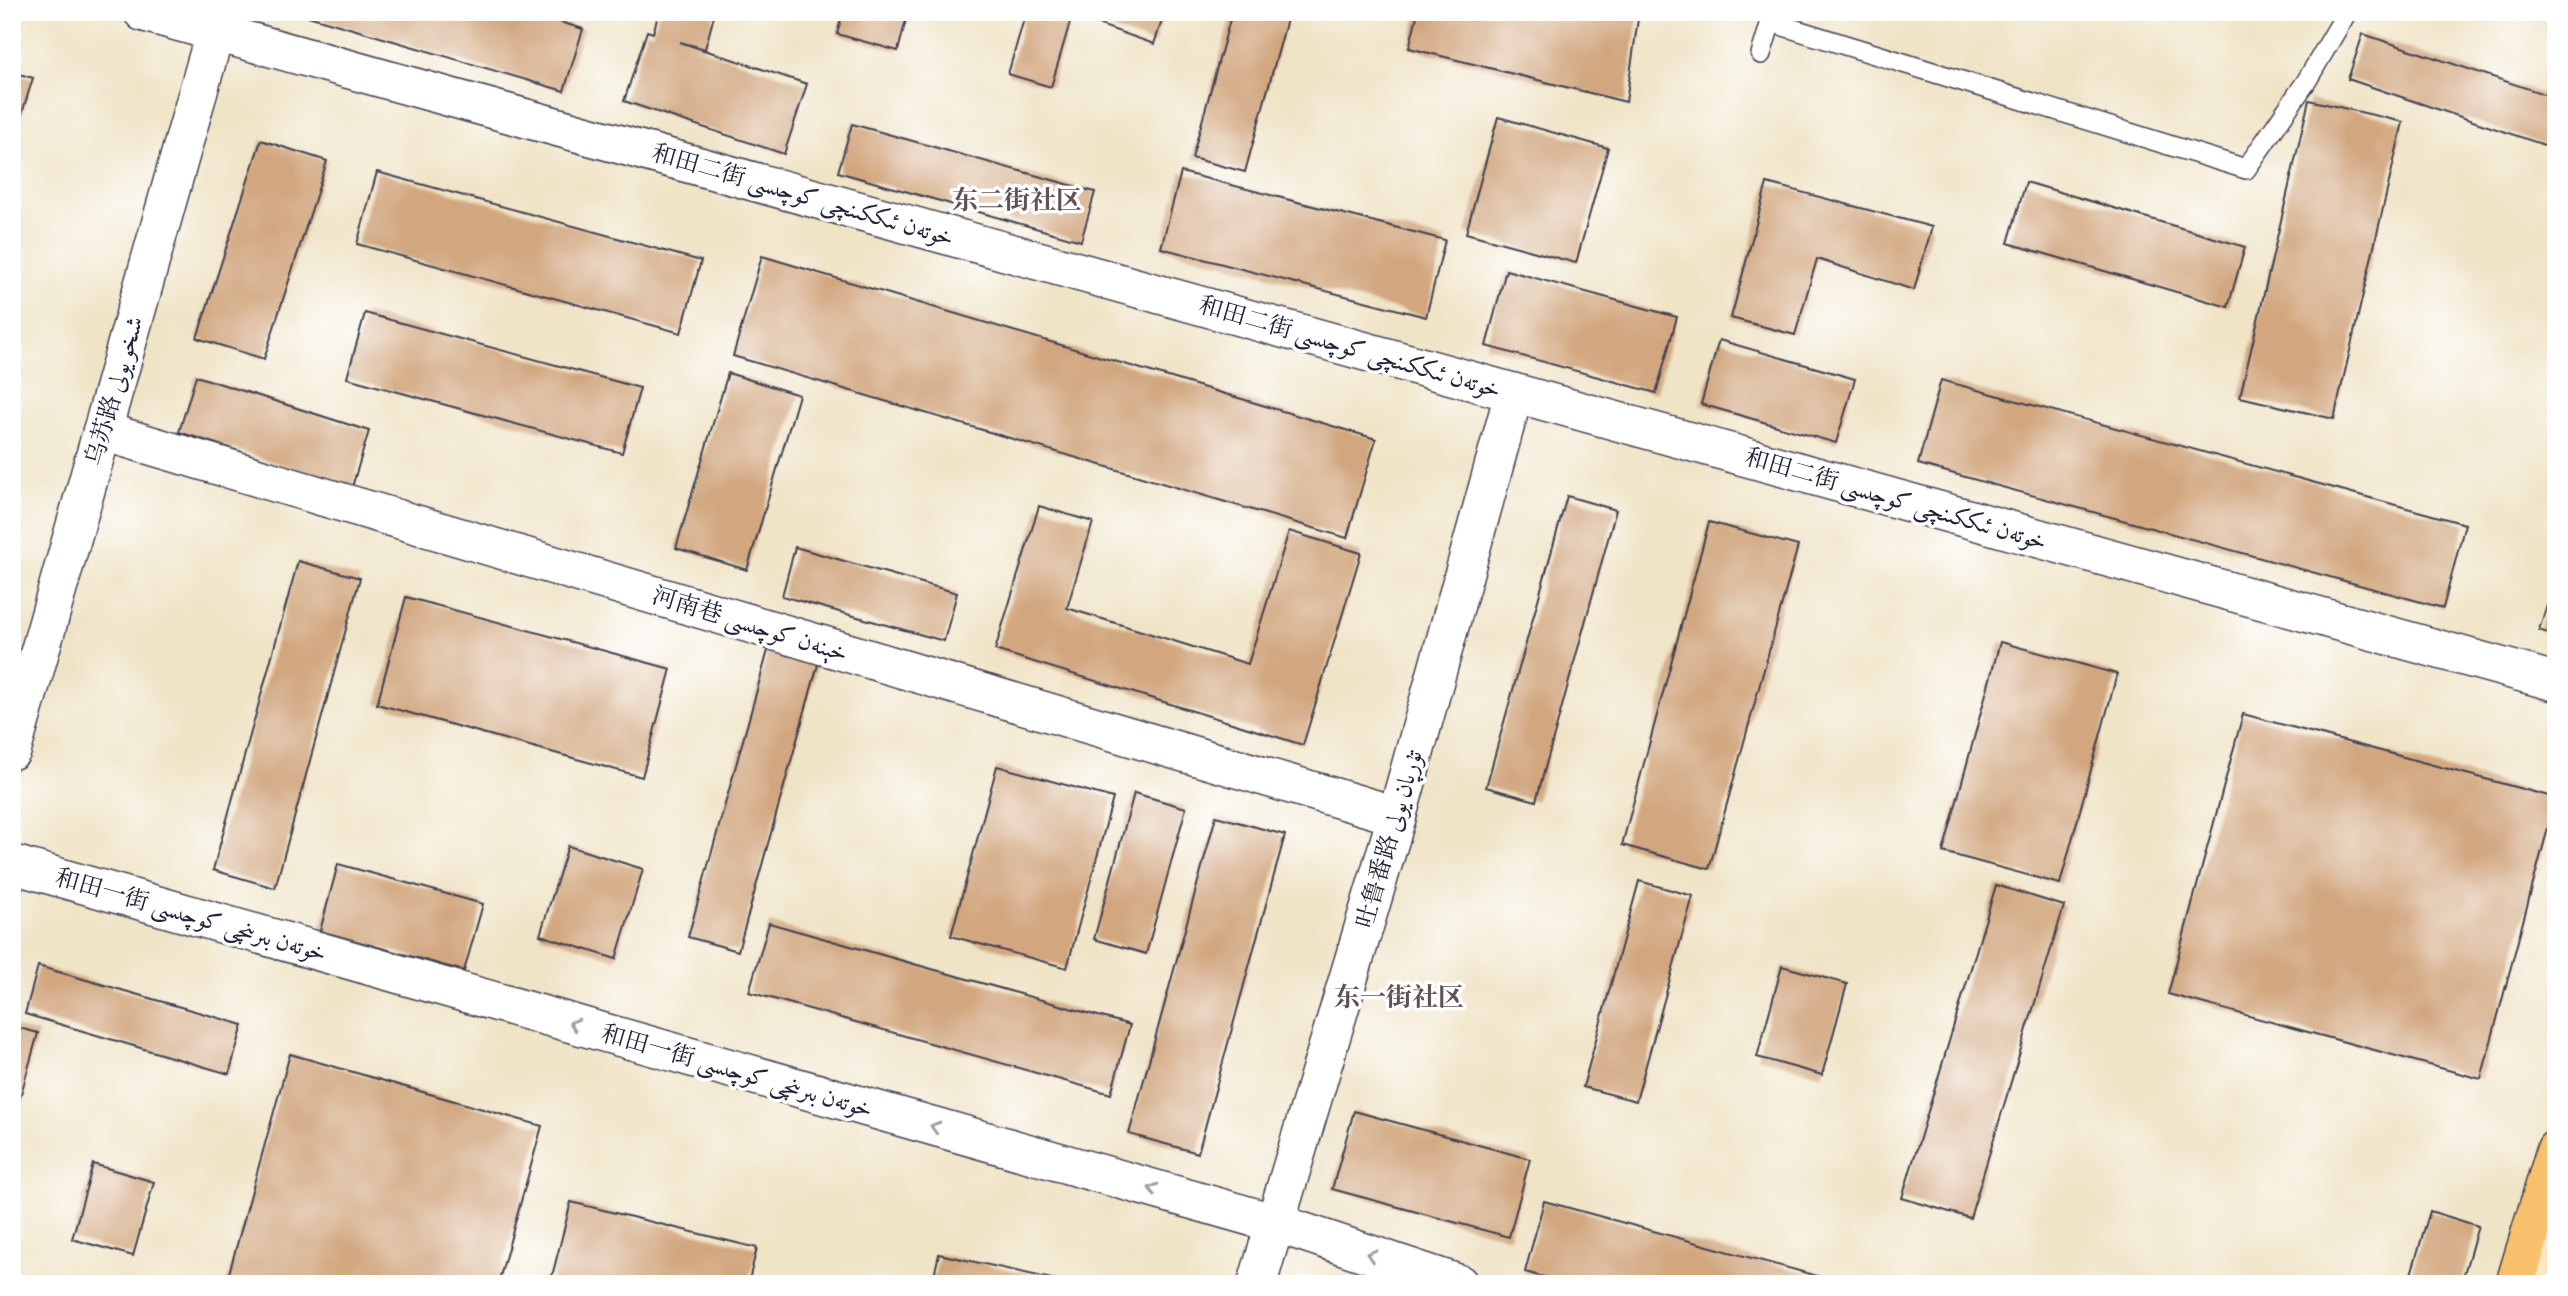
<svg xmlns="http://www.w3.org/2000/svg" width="2568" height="1296" font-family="Alegreya,Amiri,'Noto Serif SC',serif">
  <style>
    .building { fill: #d2a780 }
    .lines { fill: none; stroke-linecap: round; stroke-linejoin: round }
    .lane-casing { stroke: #413f50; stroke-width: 22 }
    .street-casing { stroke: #413f50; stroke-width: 41 }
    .secondary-casing { stroke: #413f50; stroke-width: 41 }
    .highway-casing { stroke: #413f50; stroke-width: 41 }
    .lane { stroke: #fff; stroke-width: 19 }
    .street { stroke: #fff; stroke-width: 38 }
    .secondary { stroke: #fce6c4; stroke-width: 38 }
    .highway { stroke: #f7c06c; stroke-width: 38 }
    .oneway { stroke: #9c9ca7 }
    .labels { text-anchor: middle; stroke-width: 7; stroke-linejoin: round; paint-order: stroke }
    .street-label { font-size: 24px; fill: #22223b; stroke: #fff }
    .neighbourhood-label { font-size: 26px; font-weight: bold; fill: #605153; stroke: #fff }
  </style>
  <rect width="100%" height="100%" fill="#fff"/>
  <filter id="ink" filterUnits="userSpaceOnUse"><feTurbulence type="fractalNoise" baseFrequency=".0143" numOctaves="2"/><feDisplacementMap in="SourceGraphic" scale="14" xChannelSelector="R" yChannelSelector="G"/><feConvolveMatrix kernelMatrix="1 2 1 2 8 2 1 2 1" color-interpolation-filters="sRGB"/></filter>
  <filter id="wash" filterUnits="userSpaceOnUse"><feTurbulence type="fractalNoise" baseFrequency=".00686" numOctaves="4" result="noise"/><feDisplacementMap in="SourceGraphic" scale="28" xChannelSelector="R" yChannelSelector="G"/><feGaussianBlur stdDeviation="1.57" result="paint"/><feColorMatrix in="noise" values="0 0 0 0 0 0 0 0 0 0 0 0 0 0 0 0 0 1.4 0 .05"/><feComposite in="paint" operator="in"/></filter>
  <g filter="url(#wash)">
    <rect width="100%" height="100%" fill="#f0e4c7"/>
    <g id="blocks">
      <g class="building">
        <path d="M527,12l56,17 -19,62 -266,-78z"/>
        <path d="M659,12h56l-10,37 -25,-7 127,42 -23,70 -160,-53 23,-70 6,2z"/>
        <path d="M843,12h65l-10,39 -61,-17z"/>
        <path d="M1026,12h47l-22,75 -43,-13z"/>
        <path d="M1104,12h61l-11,32 -54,-19z"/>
        <path d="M1232,12h57l-44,160 -53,-14z"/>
        <path d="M1418,12h221l-13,90 -217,-54z"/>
        <path d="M2363,34l193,64v51l-208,-70z"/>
        <path d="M12,72l21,6 -20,64h-1z"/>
        <path d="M2309,100l94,22 -69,297 -94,-22z"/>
        <path d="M1498,117l110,31 -32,115 -110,-30z"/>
        <path d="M852,124l243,68 -14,49 -243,-69z"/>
        <path d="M261,140l66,21 -63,198 -67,-21z"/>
        <path d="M377,172l324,89 -20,72 -324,-89z"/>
        <path d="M1181,172l264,68 -19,77 -265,-69z"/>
        <path d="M2026,182l219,65 -17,60 -220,-64z"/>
        <path d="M1767,183l165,44 -18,63 -97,-31 -22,76 -64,-17z"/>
        <path d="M762,256l614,183 -29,99 -614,-182z"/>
        <path d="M1506,270l171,47 -21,76 -170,-47z"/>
        <path d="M365,313l275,75 -18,65 -275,-75z"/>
        <path d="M1719,340l136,39 -19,64 -135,-39z"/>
        <path d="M728,373l71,22 -52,175 -71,-22z"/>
        <path d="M196,376l173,55 -17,56 -173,-55z"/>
        <path d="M1941,380l524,144 -22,84 -525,-144z"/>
        <path d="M1567,496l49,14 -80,291 -50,-14z"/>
        <path d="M1039,506l54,16 -26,86 181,56 41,-133 72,22 -58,192 -308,-95z"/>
        <path d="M1709,522l89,24 -89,323 -87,-24z"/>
        <path d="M795,547l162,46 -13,48 -162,-45z"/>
        <path d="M298,561l62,17 -85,310 -62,-18z"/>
        <path d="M2555,580h1v56l-17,-6z"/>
        <path d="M406,597l265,72 -29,108 -265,-73z"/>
        <path d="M2000,642l117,32 -57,210 -117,-32z"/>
        <path d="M769,647l50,14 -81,290 -50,-14z"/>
        <path d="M2243,714l313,84 -75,281 -313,-85z"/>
        <path d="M997,766l116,32 -46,170 -116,-32z"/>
        <path d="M1134,793l52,15 -40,146 -52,-15z"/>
        <path d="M1216,816l69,19 -87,318 -69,-19z"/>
        <path d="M568,846l75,23 -27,90 -76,-24z"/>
        <path d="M338,864l145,40 -19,67 -144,-40z"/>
        <path d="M1639,881l54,15 -57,205 -53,-14z"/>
        <path d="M1996,885l68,21 -94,312 -68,-20z"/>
        <path d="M769,923l361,102 -19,69 -362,-102z"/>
        <path d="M38,966l205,59 -14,49 -204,-60z"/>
        <path d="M1782,966l65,18 -25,91 -65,-18z"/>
        <path d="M12,1026l26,7 -25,90h-1z"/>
        <path d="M290,1054l252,72 -44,158h-272z"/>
        <path d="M1354,1111l176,48 -21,78 -177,-48z"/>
        <path d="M93,1164l61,18 -21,74 -61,-17z"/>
        <path d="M1544,1201l299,82v1h-274l-44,-12z"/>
        <path d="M571,1202l186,46 -9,36h-198z"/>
        <path d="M2430,1211l48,15 -17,58h-53z"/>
        <path d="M939,1254l131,29v1h-138z"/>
      </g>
    </g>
  </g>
  <g filter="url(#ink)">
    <use href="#blocks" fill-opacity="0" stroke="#413f50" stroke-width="2"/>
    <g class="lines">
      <g class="lane-casing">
        <g id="lane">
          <path d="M1771,22l475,147 60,-87 41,-70"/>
          <path d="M1761,54l13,-42"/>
        </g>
      </g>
      <g class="street-casing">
        <g id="street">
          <path d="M143,12l2413,670"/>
          <path d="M102,431l1295,385"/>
          <path d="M12,750l203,-718"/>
          <path d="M12,864l1279,364 168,56"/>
          <path d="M1257,1284l140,-468 117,-423"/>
        </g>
      </g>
      <g class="secondary-casing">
        <path id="secondary" d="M2540,1284l16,-51"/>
      </g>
      <g class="highway-casing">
        <path id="highway" d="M2515,1284l41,-135"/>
      </g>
      <use href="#lane" class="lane"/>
      <use href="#street" class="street"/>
      <use href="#secondary" class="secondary"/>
      <use href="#highway" class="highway"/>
    </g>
    <defs><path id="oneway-chevron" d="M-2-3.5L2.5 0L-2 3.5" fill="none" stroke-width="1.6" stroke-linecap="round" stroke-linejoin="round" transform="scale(1.75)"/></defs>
    <g class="oneway">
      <use href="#oneway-chevron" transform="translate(574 1024) rotate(-164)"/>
      <use href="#oneway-chevron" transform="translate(935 1127) rotate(-164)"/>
      <use href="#oneway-chevron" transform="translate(1153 1189) rotate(-164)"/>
      <use href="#oneway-chevron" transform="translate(1371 1255) rotate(-162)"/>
    </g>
  </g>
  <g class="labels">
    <g class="street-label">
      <text transform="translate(803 195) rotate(16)" y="8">和田二街 خوتەن ئىككىنچى كوچىسى</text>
      <text transform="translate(1350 347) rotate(16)" y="8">和田二街 خوتەن ئىككىنچى كوچىسى</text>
      <text transform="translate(114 391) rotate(-74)" y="8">乌苏路 شىخو يولى</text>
      <text transform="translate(1896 499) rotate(16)" y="8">和田二街 خوتەن ئىككىنچى كوچىسى</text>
      <text transform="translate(750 624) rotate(17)" y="8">河南巷 خېنەن كوچىسى</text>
      <text transform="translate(1389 839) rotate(-74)" y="8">吐鲁番路 تۇرپان يولى</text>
      <text transform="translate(191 915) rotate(16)" y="8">和田一街 خوتەن بىرىنچى كوچىسى</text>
      <text transform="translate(737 1071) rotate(16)" y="8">和田一街 خوتەن بىرىنچى كوچىسى</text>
    </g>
    <g class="neighbourhood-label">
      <text x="1017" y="209">东二街社区</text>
      <text x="1399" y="1006">东一街社区</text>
    </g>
  </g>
  <rect width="2568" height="1296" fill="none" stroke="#fff" stroke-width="42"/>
</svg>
